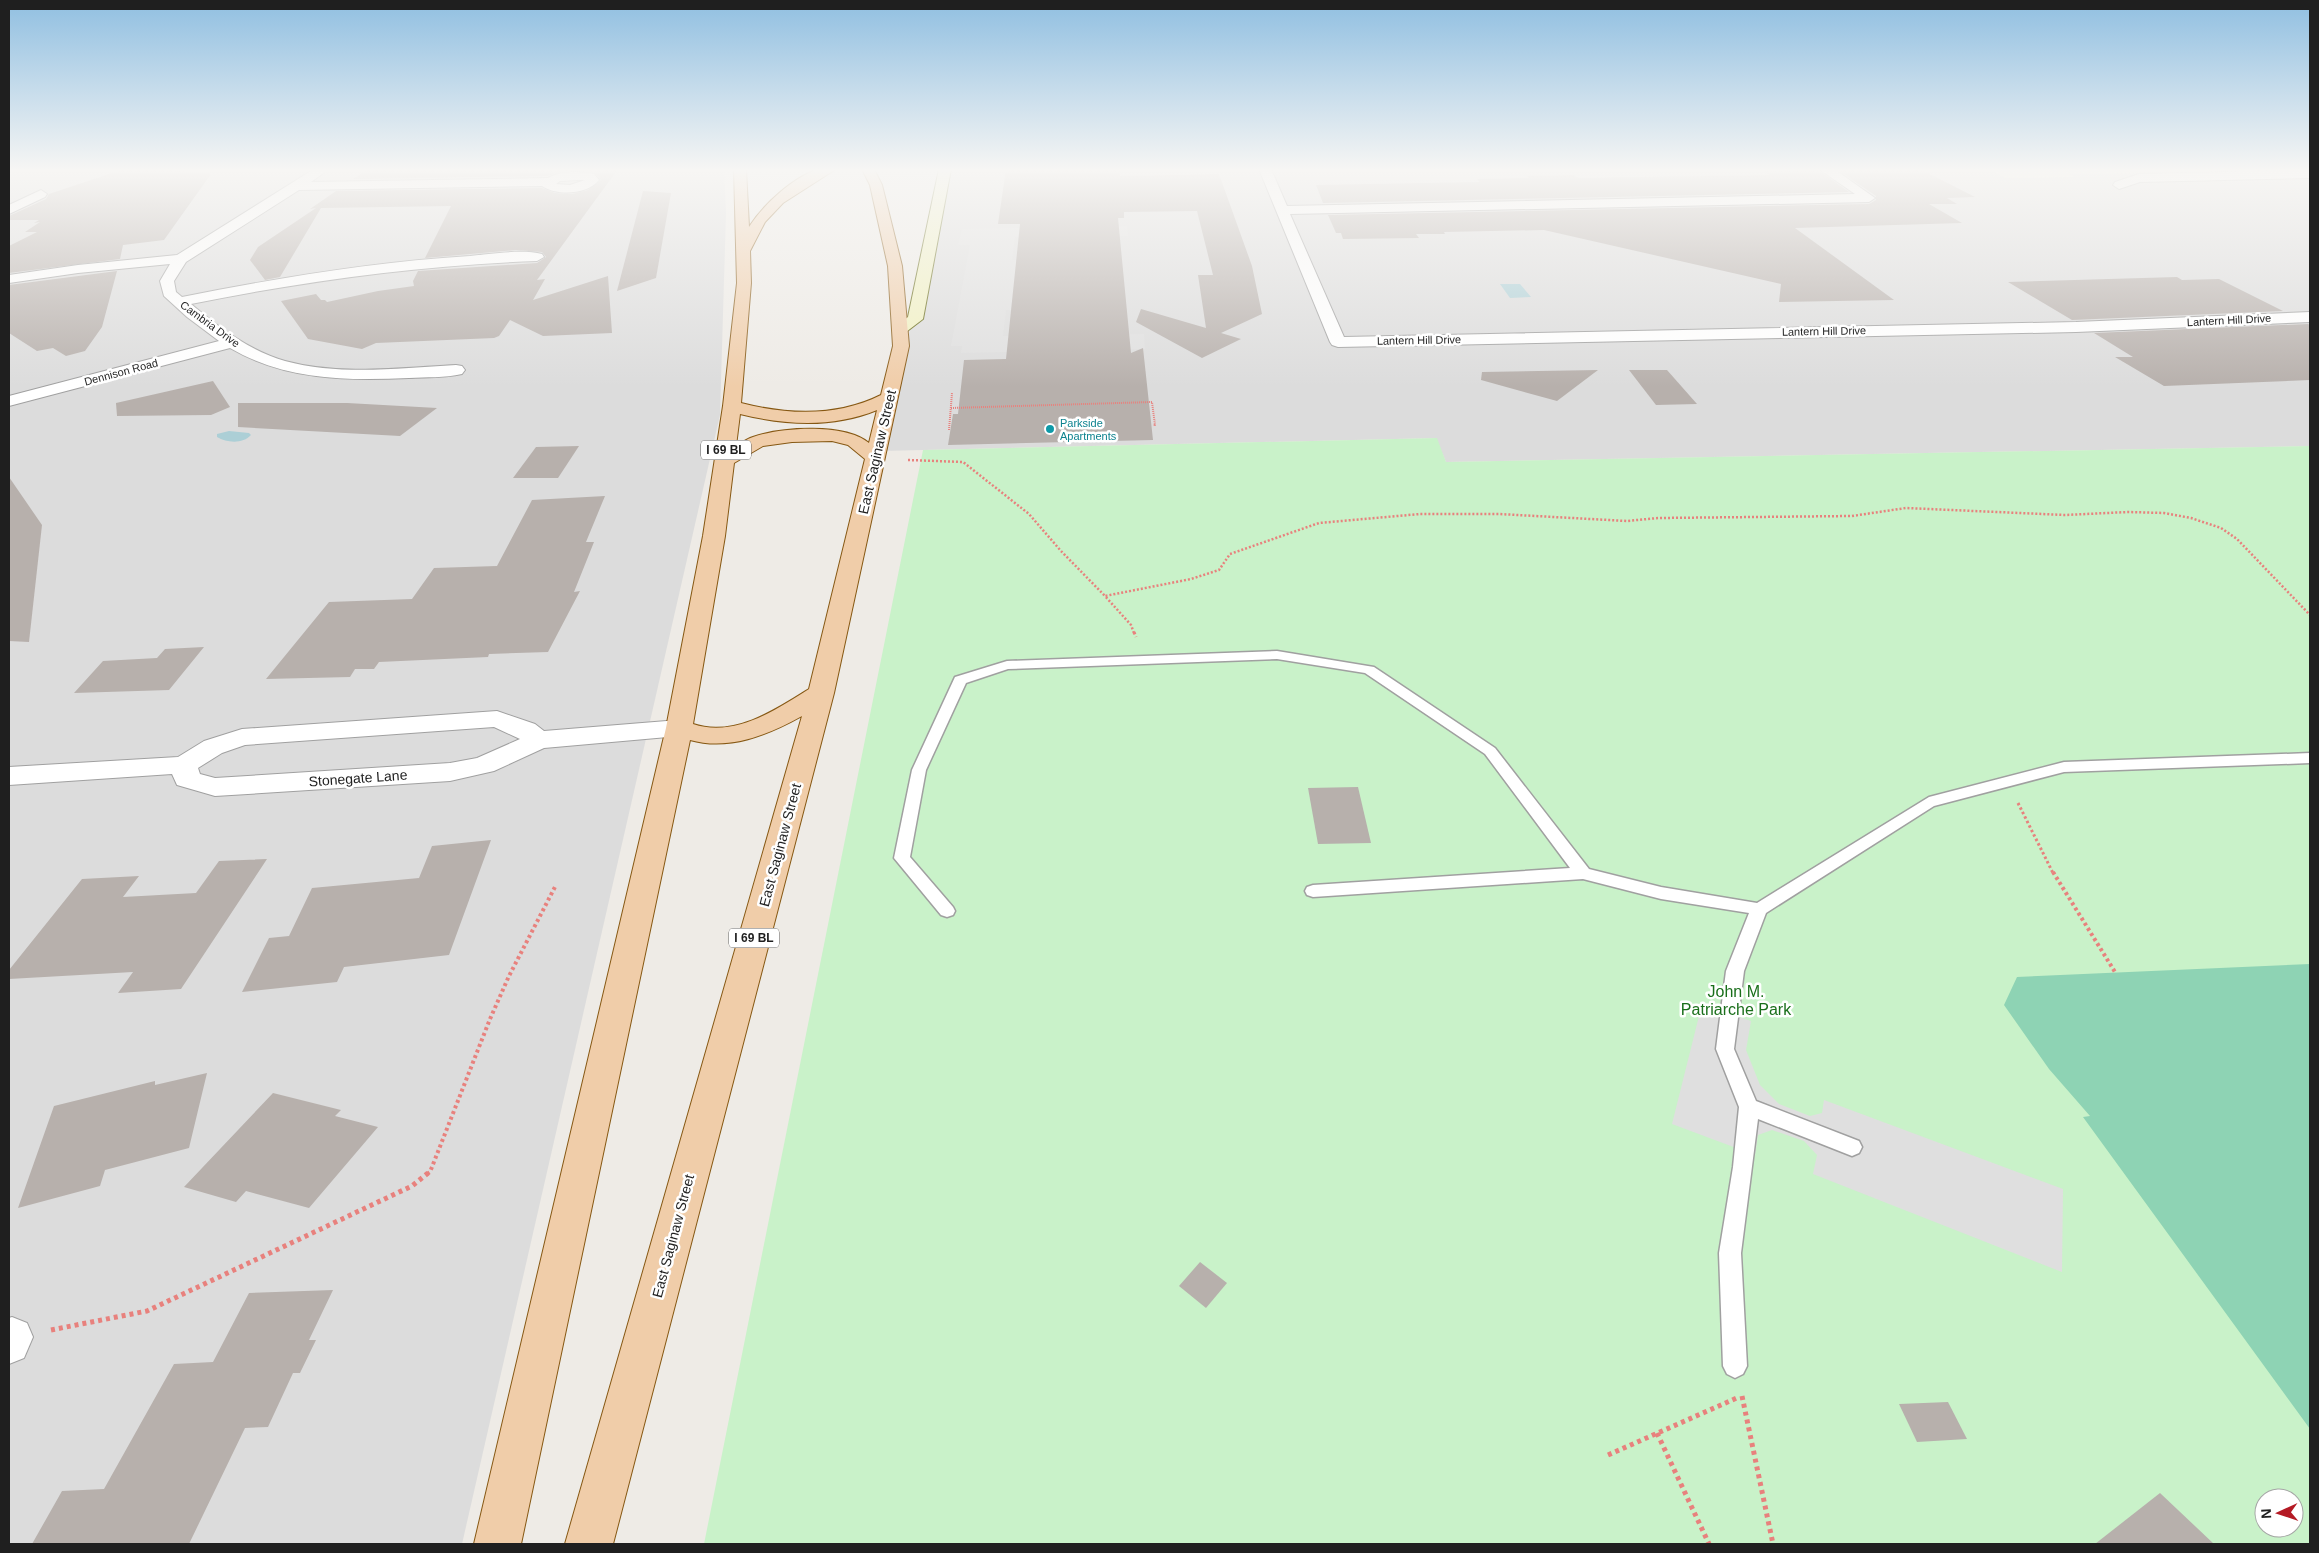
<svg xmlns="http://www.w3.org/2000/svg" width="2319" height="1553" font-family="Helvetica,sans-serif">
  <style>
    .residential { fill: #dcdcdc }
    .education { fill: #fbf9e2 }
    .park { fill: #c9f2c9; fill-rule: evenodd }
    .pitch { fill: #8ed3b4 }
    .parking { fill: #dfdfdf }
    .water { fill: #accfd6 }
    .building { fill: #b7b0ac }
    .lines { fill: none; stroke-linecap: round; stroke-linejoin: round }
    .service-casing { stroke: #a0a0a0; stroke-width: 3 }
    .minor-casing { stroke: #a0a0a0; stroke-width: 2 }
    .secondary-casing { stroke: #656813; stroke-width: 2 }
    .primary-casing { stroke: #865813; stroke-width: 2 }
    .path-far4 { stroke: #e8817d; stroke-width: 2; stroke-dasharray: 1 1; stroke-linecap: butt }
    .path-far3 { stroke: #e8817d; stroke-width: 2.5; stroke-dasharray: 2 2; stroke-linecap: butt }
    .path-far2 { stroke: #e8817d; stroke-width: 3; stroke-dasharray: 2.5 2.5; stroke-linecap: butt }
    .path-far1 { stroke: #e8817d; stroke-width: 4; stroke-dasharray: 3 3; stroke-linecap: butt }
    .path { stroke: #e8817d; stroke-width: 5; stroke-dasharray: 4 4; stroke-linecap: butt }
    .service { fill: #fff; fill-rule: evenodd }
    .minor { fill: #fff; fill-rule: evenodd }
    .secondary { fill: #f1f1c1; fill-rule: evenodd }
    .primary { fill: #f0cda9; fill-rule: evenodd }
    .culture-dot { fill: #0f9aa8; stroke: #fff; stroke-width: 2 }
    .labels { text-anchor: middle; stroke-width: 5; stroke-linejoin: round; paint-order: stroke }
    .far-street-label { font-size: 11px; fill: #1f1f1f; stroke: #fff }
    .far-culture-label { font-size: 11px; fill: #0d838f; stroke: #fff; text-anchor: start }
    .shield { fill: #fff; stroke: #626262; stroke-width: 1 }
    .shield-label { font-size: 12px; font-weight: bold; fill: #1f1f1f }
    .street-label { font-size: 14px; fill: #1f1f1f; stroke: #fff }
    .near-park-label { font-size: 16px; fill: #1a6f1b; stroke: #fff }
  </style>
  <rect width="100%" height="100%" fill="#eeebe6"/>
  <g class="residential">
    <path d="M9,169h715l2,44 -6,202 -258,1129h-453z"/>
    <path d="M948,169h1041l17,9 67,-1 -4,-3 241,-4v276l-864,16 -10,-24 -555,13z"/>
  </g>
  <path class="education" d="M1989,169h321v1l-240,4 5,3 -69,1z"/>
  <path class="park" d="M1437,438l9,24 864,-16v1098h-1606l219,-1094zM2264,1498h30v30h-30z"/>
  <path class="pitch" d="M2310,964v465l-227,-312 7,-1 -41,-47 -45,-64 13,-28z"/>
  <g class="parking">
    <path d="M1127,226l1,10 -113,1 -3,23h5l-6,50h-5l-3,26 141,-2 1,15 -184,4 1,-7h-11l19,-101h-12l4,-16z"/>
    <path d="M1702,1004l49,17 -5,29 14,35 19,19 31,12 12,-3 2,-13 239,89 -1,83 -249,-98 4,-19 -13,-14 -32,-11 -14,5 -3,20 -83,-31z"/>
  </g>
  <g class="water">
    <path d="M1500,284h20l11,13 -21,1z"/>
    <path d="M229,431l20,2 2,2c-8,9 -24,8 -34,2v-3z"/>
  </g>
  <g class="building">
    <path d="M124,169h41l46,5 -47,66 -41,5 -3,14 -111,14v-27l28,-14h-12l15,-10 -6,1 5,-3h-30v-4l37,-17 3,-5z"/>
    <path d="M368,169h250l-81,111 8,-1 -12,21 75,-24 4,57 -69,3 -33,-16 -11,16 -5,2 -118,5 -14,6 -54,-10 -27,-38 35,-7 5,6h4l2,2 51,-11 36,-5 -1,-5 5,-10 119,-8 9,-6 -4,-5 -26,-2 -91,8 26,-52 -130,2 -41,69 -15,3 -15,-20 8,-13 58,-39 -6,1 26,-18 206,-3 13,5 17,1 16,-4 13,-10 -7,-8 -17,-2 -19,2 -10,4 -195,3z"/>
    <path d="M1006,169h114v7l99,-2 33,92 10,48 -41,19 20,6 -39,19 -66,-36 5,-13 65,19 -8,-53h15l-16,-64 -73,1v6h-6l13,135 12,-5 10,92 -205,5 5,-31h5l6,-54 42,-1 14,-135h-22z"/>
    <path d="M1920,169l55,28 -28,1 10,6h-28l33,19 -167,5 99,72 -115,2 2,-18 -237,-54 -100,2 1,2h-29l3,4 -76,1 -2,-6h-5l-8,-18 541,-11 7,-4v-4l-38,-26z"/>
    <path d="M1818,170l31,22 -526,11 -7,-18 164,-3 -3,-3 52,-1 -2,-2 47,-1 4,3 191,-3 -6,-4z"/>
    <path d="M643,191l28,2 -15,85 -39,13z"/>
    <path d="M117,271l-15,56 -17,24 -19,5 -13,-8 -16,3 -28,-18v-48z"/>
    <path d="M2177,277l5,3 37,-1 64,32 -211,9 -64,-38z"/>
    <path d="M2308,324l2,1v55l-146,6 -49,-29h18l-39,-24z"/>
    <path d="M1598,370l-41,31 -76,-21 1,-8z"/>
    <path d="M1629,370h38l30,34 -41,1z"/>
    <path d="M213,381l17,26 -19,8 -94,1 -1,-13z"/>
    <path d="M238,403h109l90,5 -37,28 -162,-9z"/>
    <path d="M579,446l-21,32h-45l23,-31z"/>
    <path d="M9,477l33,48 -13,117 -20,-1z"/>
    <path d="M605,496l-19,46h8l-20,50 6,-1 -32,61 -59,2 -1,3 -109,5 -5,7h-19l-5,8 -84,2 63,-77 83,-3 22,-31 63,-2 35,-66z"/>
    <path d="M204,647l-35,43 -95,3 29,-32 54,-3 8,-9z"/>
    <path d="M1358,787l13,56 -53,1 -10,-56z"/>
    <path d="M491,840l-42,115 -105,12 -7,15 -95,10 27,-54 20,-2 23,-48 107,-10 13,-32z"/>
    <path d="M267,859l-86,130 -63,4 15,-21 -124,7v-9l73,-91 57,-3 -16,21 73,-4 23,-32z"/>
    <path d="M207,1073l-18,75 -84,22 -5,16 -82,22 36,-102 101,-25v4z"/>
    <path d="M273,1093l68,17 -6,6 43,11 -69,81 -63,-17 -10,11 -52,-15z"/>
    <path d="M1200,1262l27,21 -21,25 -27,-22z"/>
    <path d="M333,1290l-24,50h7l-16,33h-7l-25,54 -23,1 -56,116h-157l30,-53 42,-2 70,-125 39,-2 36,-69z"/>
    <path d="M1948,1402l19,37 -50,3 -18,-38z"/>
    <path d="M2160,1493l54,51h-119z"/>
  </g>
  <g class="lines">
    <g class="service-casing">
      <path id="service" d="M1277,651l97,16 121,81 94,121 72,18 96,16 172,-106 135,-35 246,-9v10l-246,9 -130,34 -168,107 -22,58 -10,78 22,52 103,40 3,6 -3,6 -7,3 -94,-37 -17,134 6,113 -4,8 -8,4 -8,-4 -4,-8 -4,-113 14,-86 6,-60 -23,-58 10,-78 23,-58 -88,-14 -78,-20 -270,18 -6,-2 -2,-4 2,-4 6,-2 257,-17 -85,-114 -120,-81 -88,-14 -269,10 -42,14 -40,87 -16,87 43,50 2,4 -2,4 -6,2 -6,-2 -47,-57 18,-88 43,-93 52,-16z"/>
    </g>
    <g class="minor-casing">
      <g id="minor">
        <path d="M314,169h15l-18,13 237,-4c12,-7 32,-7 46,-4l5,6c-12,15 -42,16 -57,6l-243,4 -113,72 -12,19 2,11 6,5c95,-19 191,-35 288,-41 20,-2 52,-7 72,-2l2,3 -7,4c-117,4 -232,20 -346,43 27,23 59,47 94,57 55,15 115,7 171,4l6,1 3,4 -3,4c-17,4 -36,3 -53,4 -63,3 -124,2 -179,-30l-221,58v-10l210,-55 -32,-24 -23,-21 -4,-15 10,-17 -92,9 -69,10v-8l69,-10 99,-10zM578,180h7l-15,5 -14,-1 4,-3z"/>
        <path d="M1259,169h12l16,37 568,-12 -36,-25h15l41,29 -6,4 -579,12 54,123 732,-15 234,-10v10l-234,10 -738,15 -6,-2 -2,-3z"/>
        <path d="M2310,170v8l-170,4 -21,7 -6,-4 2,-3 24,-8z"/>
        <path d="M41,190l6,4 -2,3 -36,17v-9z"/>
        <path d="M497,711l38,13 9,7 135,-11 9,2 4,6 -4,6 -9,2 -135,12 -50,23 -44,10 -235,15 -38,-11 -5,-11 -163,11v-18l169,-10 26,-16 38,-12zM494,727l26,12 -43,19 -27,5 -235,15 -15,-4 -2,-6 24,-15 23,-8z"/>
        <path d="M12,1317l15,6 6,14 -9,21 -15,6v-46z"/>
      </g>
    </g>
    <g class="secondary-casing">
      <path id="secondary" d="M939,169h12l-28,150 -17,13h-12l-2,-3 16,-12z"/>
    </g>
    <g class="primary-casing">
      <path id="primary" d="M734,169h12l3,58c13,-21 46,-52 71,-58 5,-1 11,0 16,0l-53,34 -18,19 -15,29 1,32 -10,120c47,12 96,14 140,-8l12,-49 -5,-80 -18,-81 -8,-16h12l8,16 20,81 7,80 -75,347 -221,851h-48l237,-828c-34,19 -73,35 -112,24l-169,804h-47l192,-816 37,-192 20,-130 14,-123zM877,410l-8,33c-24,-20 -87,-16 -116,-6 -6,2 -12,6 -17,9l4,-32c44,11 94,14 137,-4zM832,441l16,4 17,14 -56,230c-33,21 -75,49 -116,35l32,-188 9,-73 29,-17 29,-4z"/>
    </g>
    <g class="path-far4">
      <path d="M951,408l201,-6 3,23h-2"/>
      <path d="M949,430l3,-37"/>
    </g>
    <g class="path-far3">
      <path d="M908,460l55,2 66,52 32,37 44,45"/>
      <path d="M1134,633l-3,-8 -26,-29 86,-17 28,-9 11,-16 89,-31 101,-9h79l128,7 31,-3 194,-2 54,-8 159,7 63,-3 36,1 27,5 30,10 16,11 73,76"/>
    </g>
    <g class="path-far2">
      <path d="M1134,632l2,5"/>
      <path d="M2018,803l35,70"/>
    </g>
    <g class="path-far1">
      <path d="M2053,872l62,100"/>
      <path d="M427,1174l3,-2 60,-153 19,-43 47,-91"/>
    </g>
    <g class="path">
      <path d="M51,1330l96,-19 265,-125 16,-13"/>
      <path d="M1742,1396l31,148"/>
      <path d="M1657,1433l52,111"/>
      <path d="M1608,1455l131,-58"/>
    </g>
    <use href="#service" class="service"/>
    <use href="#minor" class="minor"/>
    <use href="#secondary" class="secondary"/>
    <use href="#primary" class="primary"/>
  </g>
  <linearGradient id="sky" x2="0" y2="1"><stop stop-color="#90bfe1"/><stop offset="0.44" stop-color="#f7f6f4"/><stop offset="1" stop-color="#f7f6f4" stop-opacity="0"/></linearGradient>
  <rect width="2319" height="387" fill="url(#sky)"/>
  <circle class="culture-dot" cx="1050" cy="429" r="5"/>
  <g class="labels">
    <g class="far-street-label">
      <text transform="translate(2229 320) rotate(-3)" y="4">Lantern Hill Drive</text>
      <text transform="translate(210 324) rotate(36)" y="4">Cambria Drive</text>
      <text transform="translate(1824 331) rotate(-1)" y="4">Lantern Hill Drive</text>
      <text transform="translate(1419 340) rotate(-1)" y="4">Lantern Hill Drive</text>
      <text transform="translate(121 372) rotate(-15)" y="4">Dennison Road</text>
    </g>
    <g class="far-culture-label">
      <text x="1060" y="427">Parkside<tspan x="1060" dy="13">Apartments</tspan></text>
    </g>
    <g class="shield">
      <rect x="701" y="440.5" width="50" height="19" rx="4"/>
      <rect x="729" y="928.5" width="50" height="19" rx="4"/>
    </g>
    <g class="shield-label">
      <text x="726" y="454">I 69 BL</text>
      <text x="754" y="942">I 69 BL</text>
    </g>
    <g class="street-label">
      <text transform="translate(877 452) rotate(-77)" y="5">East Saginaw Street</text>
      <text transform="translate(358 778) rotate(-4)" y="5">Stonegate Lane</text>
      <text transform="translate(780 845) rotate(-75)" y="5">East Saginaw Street</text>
      <text transform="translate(673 1236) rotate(-75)" y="5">East Saginaw Street</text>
    </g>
    <g class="near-park-label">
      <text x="1736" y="997">John M.<tspan x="1736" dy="18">Patriarche Park</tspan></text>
    </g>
  </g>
  <rect width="2319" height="1553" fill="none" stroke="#1f1f1f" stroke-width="20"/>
  <g transform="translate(2279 1513) rotate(267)"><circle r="24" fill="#ffffff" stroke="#a5a5a5"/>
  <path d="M0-4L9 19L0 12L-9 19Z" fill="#b41a24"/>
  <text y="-8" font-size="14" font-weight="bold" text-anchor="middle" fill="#1f1f1f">N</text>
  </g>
</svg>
